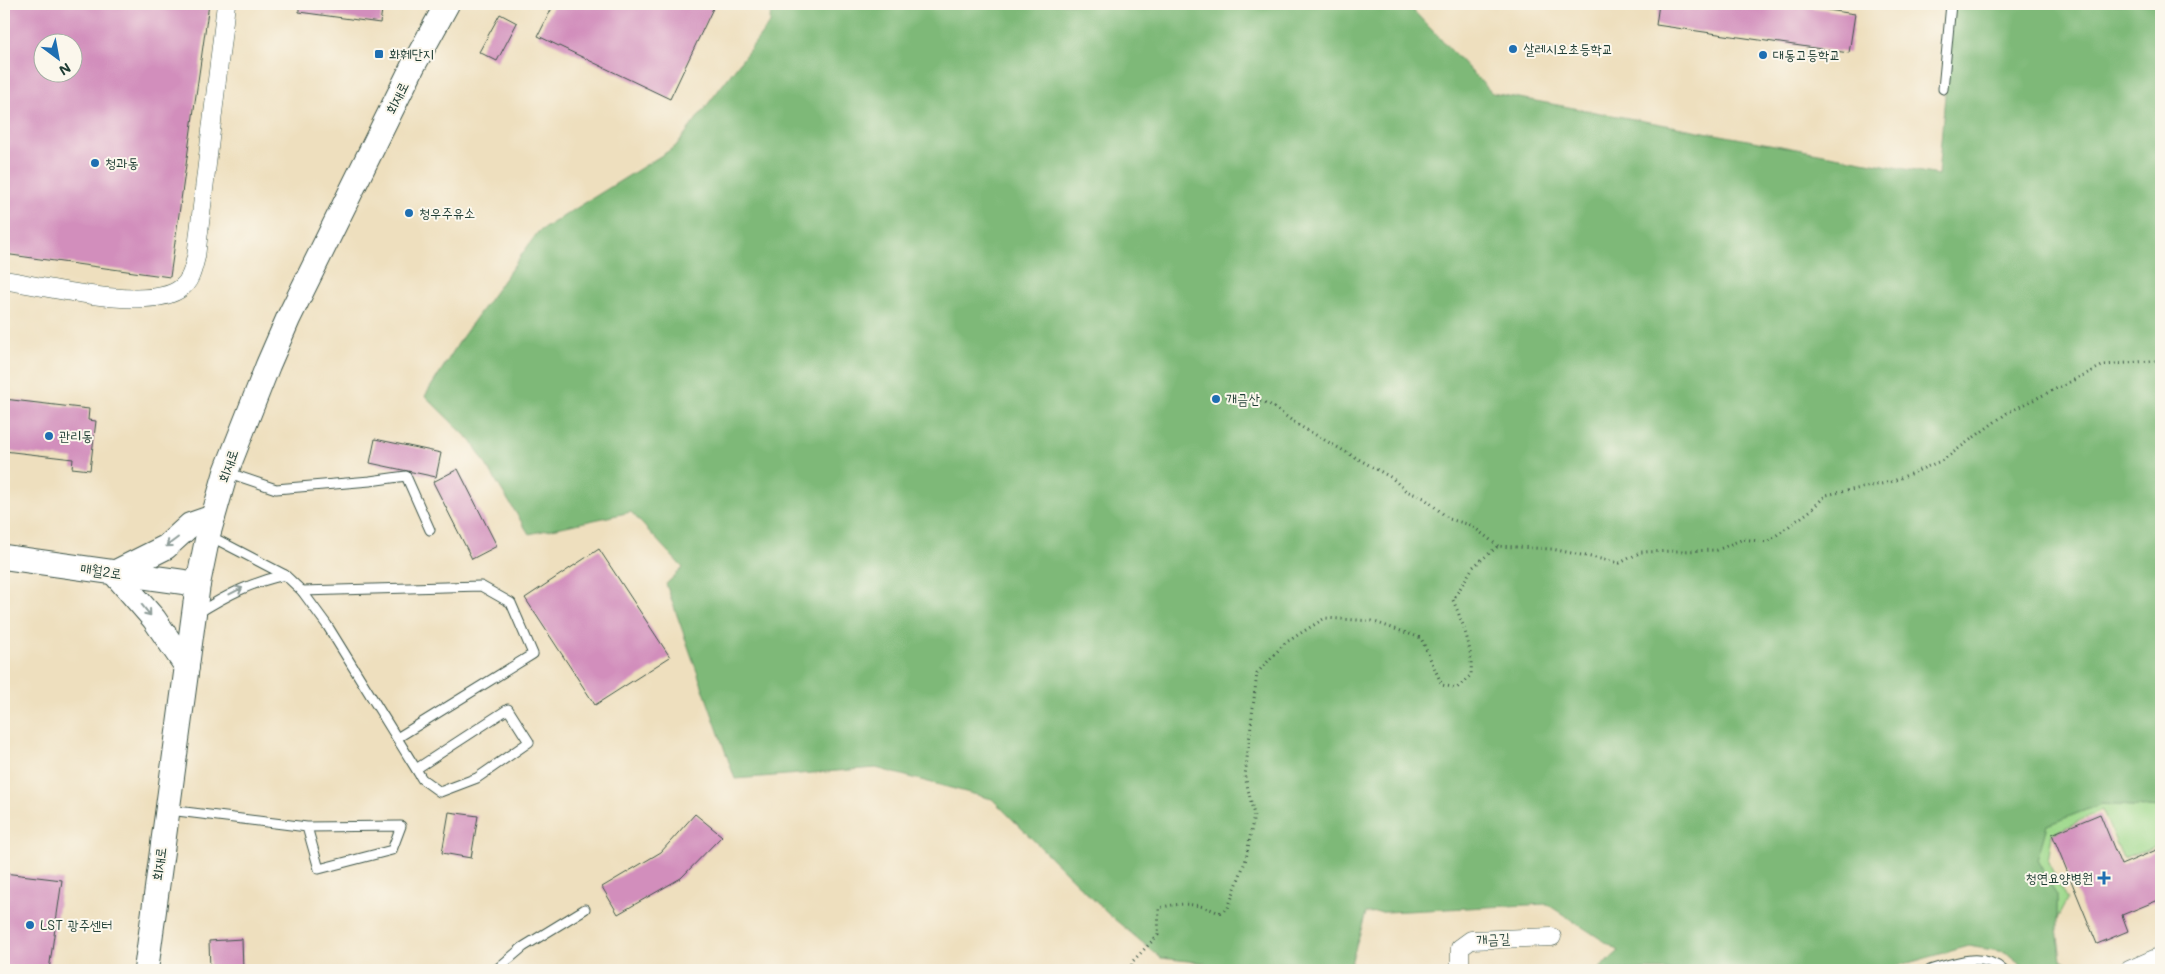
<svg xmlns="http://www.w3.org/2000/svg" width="2165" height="974" font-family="Mali,'Poor Story',sans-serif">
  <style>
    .green { fill: #9ed98c; stroke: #5e8b60 }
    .forest { fill: #7eb978; stroke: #4e7b56 }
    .building { fill: #d28ebc; fill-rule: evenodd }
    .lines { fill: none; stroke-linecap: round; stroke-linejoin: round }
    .lane-casing { stroke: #3e5549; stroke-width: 11 }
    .street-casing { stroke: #3e5549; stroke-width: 19 }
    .secondary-casing { stroke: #3e5549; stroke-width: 26 }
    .path { stroke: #3e5549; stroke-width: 3; stroke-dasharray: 1 4; stroke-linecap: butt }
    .lane { stroke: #fff; stroke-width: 9 }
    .street { stroke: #fff; stroke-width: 18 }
    .secondary { stroke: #fff; stroke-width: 24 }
    .oneway { stroke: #8f9e9a }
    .poi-dot { fill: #1f6fb2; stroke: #fbf7ec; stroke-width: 2 }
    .labels { text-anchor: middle; stroke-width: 4; stroke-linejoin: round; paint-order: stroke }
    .poi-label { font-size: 14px; fill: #1f3d34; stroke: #fbf7ec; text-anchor: start }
    .street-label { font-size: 14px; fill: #1f3d34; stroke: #fbf7ec }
  </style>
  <rect width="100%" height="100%" fill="#fbf7ec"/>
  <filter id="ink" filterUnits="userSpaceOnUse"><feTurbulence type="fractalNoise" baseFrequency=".02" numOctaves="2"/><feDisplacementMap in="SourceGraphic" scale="10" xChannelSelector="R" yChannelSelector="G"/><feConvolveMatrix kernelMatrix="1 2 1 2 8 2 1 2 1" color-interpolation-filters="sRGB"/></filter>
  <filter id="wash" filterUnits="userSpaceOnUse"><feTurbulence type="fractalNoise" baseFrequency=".0096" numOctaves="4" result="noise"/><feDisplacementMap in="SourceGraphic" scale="20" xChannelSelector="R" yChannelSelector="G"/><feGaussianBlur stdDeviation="1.12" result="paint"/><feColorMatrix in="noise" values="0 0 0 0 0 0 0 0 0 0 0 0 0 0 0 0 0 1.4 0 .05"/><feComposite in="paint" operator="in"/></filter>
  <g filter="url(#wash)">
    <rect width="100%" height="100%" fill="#eedfbe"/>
    <path class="green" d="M2101,804l60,4v36l-38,14 -21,-48 -50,24 -4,28 19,38 -10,19v-23l-20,-36 10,-35z"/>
    <path class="forest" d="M771,4h636l85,89 446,82 15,-171h208v804l-60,-4 -54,21 -10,35 20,36v33l4,30 18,11h-55l-2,-5 -17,-13 -36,-6 -86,24h-285l21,-19 -72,-47 -181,9 -17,57h-139l-5,-7 -44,-5 -54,-45 -115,-114 -116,-31 -141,11 -69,-195 17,-16 -52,-56 -102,22 -57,-92 -47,-46 38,-60 75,-104 137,-85 95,-124z"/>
    <g id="blocks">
      <g class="building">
        <path d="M4,4h205l-39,273 -166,-23zM42,42h30v30h-30z"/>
        <path d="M299,4h84l-3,19 -81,-11z"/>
        <path d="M554,4h161l-45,95 -132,-63z"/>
        <path d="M1659,4h128l68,10 -6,39 -193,-28z"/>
        <path d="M500,14l17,9 -20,38 -18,-9z"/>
        <path d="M4,399l85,10 -1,11 8,1 -6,49 -18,-2 1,-9 -69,-8z"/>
        <path d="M375,439l66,14 -5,24 -66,-14z"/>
        <path d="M458,469l39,77 -25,13 -39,-77z"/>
        <path d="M599,549l71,108 -75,48 -70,-107z"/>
        <path d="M449,812l29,4 -7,42 -29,-5z"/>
        <path d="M695,814l27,22 -41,42 -63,36 -16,-27 59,-35z"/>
        <path d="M2100,814l21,51 40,-17v51l-39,16 6,16 -31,13 -45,-110z"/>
        <path d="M4,873l58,7 -13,90h-45z"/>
        <path d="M242,939l1,31h-33l-1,-29z"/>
      </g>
    </g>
  </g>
  <g filter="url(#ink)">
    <use href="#blocks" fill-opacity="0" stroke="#3e5549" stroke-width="1"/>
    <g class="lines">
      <g class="lane-casing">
        <g id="lane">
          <path d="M1943,89l8,-85"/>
          <path d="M226,472l50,17 94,-8 36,-5 24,54"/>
          <path d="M208,535l77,40 17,16 25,34 89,144 6,10 18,13 37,-14 52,-36 -21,-33 -92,60"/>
          <path d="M302,591l179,-5 30,17 22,51 -136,84"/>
          <path d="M198,613c29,-18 54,-31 87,-38"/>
          <path d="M169,810l138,17 12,42 73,-19 9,-24 -94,1"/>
          <path d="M496,970l27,-23 62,-38"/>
          <path d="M1930,970c23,-7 52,-19 73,0"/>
        </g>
      </g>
      <g class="street-casing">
        <g id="street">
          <path d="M4,280c39,6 146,33 177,8 10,-7 12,-20 15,-31l30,-253"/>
          <path d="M1460,970v-22l11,-8 81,-3"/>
          <path d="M2129,970l32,-14"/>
        </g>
      </g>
      <g class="secondary-casing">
        <g id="secondary">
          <path d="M4,557l194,27"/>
          <path d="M114,573l40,46 33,48"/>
          <path d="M114,573l52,-26 24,-22 23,-8"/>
          <path d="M146,970l52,-386 10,-49 18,-63 42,-107 20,-46 125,-253 34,-62"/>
        </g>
      </g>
      <g class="path">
        <path d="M1216,396h27l26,8 29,21 94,53 14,13 18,7 25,21 22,6 27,21"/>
        <path d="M1131,970l1,-8 26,-27 1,-27c21,-6 40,-5 60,5l9,-5 18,-49 8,-44 -9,-39 12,-103 28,-30 40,-25 47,3 49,17 21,47 15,3 14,-13c2,-27 -8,-51 -18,-75l20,-33 25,-21 54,3 68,14 21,-11 76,-2 26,-11 24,3 43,-31 16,-16 65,-13 52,-22 64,-47 97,-48 57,-5"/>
      </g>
      <use href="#lane" class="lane"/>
      <use href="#street" class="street"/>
      <use href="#secondary" class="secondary"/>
    </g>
    <defs><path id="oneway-shaft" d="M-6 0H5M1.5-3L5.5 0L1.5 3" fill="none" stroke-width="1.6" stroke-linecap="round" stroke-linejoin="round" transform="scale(1.25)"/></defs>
    <g class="oneway">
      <use href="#oneway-shaft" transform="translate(172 542) rotate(143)"/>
      <use href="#oneway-shaft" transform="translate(236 591) rotate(-27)"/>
      <use href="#oneway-shaft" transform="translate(146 610) rotate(51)"/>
    </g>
  </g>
  <g class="poi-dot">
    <circle cx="1513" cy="49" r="5"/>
    <rect x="374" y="49" width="10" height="10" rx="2.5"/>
    <circle cx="1763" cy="55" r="5"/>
    <circle cx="95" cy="163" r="5"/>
    <circle cx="409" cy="213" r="5"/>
    <circle cx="1216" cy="399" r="5"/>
    <circle cx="49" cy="436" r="5"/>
    <path d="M2101.5 870.5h5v5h5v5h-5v5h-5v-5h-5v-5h5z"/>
    <circle cx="30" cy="925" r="5"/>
  </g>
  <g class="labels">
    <g class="poi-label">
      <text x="1523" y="54">살레시오초등학교</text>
      <text x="389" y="59">화훼단지</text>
      <text x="1773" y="60">대동고등학교</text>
      <text x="105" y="168">청과동</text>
      <text x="419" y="218">청우주유소</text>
      <text x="1226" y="404">개금산</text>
      <text x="59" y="441">관리동</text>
      <text x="2093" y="883" text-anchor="end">청연요양병원</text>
      <text x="40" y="930">LST 광주센터</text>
    </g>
    <g class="street-label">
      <text transform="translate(397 98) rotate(-64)" y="5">회재로</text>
      <text transform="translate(228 466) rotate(-71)" y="5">회재로</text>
      <text transform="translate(101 571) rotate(8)" y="5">매월2로</text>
      <text transform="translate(159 864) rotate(-83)" y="5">회재로</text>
      <text transform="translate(1493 939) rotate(-3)" y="5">개금길</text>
    </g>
  </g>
  <rect width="2165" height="974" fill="none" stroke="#fbf7ec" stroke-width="20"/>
  <g transform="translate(58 58) rotate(148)"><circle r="24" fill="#fbf7ec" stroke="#a3ada2"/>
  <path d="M0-4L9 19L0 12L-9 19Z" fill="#1f6fb2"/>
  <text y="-8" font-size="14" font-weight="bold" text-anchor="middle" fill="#1f3d34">N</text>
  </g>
</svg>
